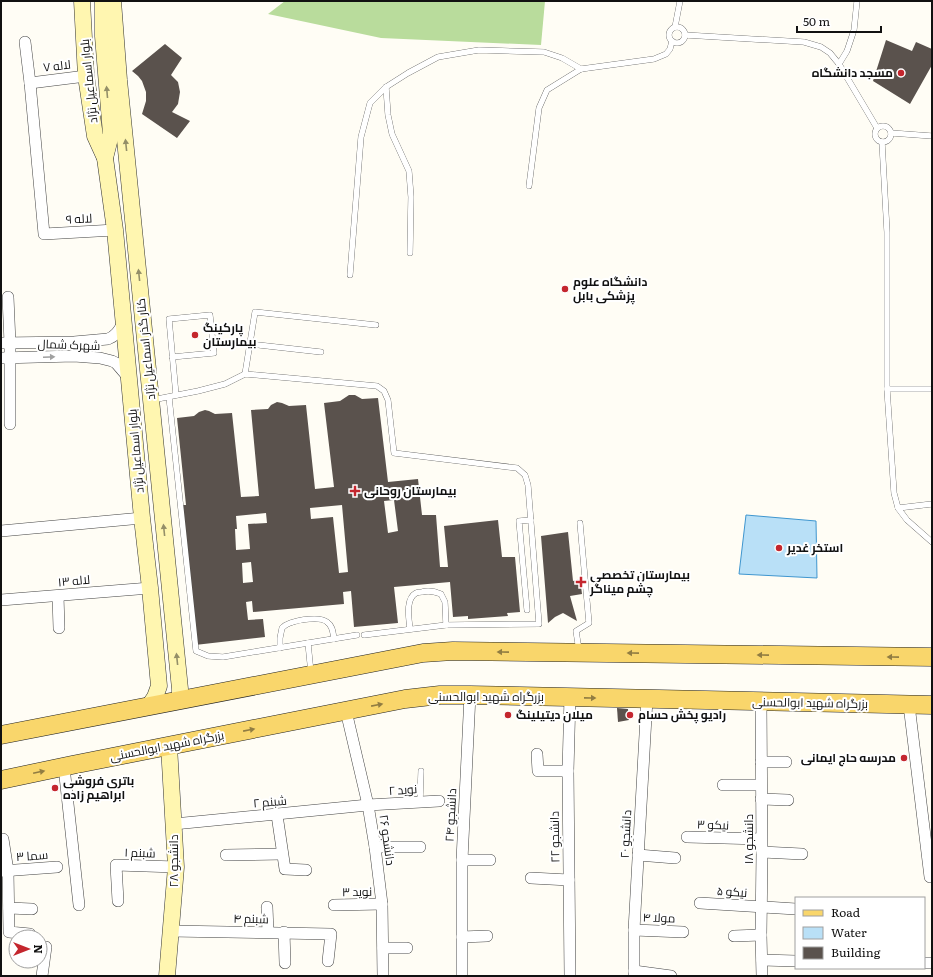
<svg xmlns="http://www.w3.org/2000/svg" width="933" height="977" font-family="Literata,Cairo,serif">
  <style>
    .forest { fill: #b9dc9c }
    .water { fill: #b9e0f7; stroke: #3f96cf }
    .building { fill: #5a524d; fill-rule: evenodd }
    .lines { fill: none; stroke-linecap: round; stroke-linejoin: round }
    .lane-casing { stroke: #444; stroke-width: 6 }
    .street-casing { stroke: #444; stroke-width: 12 }
    .secondary-casing { stroke: #333; stroke-width: 17 }
    .primary-casing { stroke: #222; stroke-width: 19 }
    .lane { stroke: #fff; stroke-width: 5.5 }
    .street { stroke: #fff; stroke-width: 11 }
    .secondary { stroke: #fff6b0; stroke-width: 16 }
    .primary { stroke: #f9d66b; stroke-width: 18 }
    .oneway { fill: #948f68 }
    .oneway2 { fill: #a0a0a0 }
    .oneway3 { fill: #917d42 }
    .poi-dot { fill: #c4262e; stroke: #fff; stroke-width: 1.5 }
    .labels { text-anchor: middle; stroke-width: 4; stroke-linejoin: round; paint-order: stroke }
    .street-label { font-size: 12px; fill: #111; stroke: #fff }
    .poi-label { font-size: 12px; font-weight: bold; fill: #111; stroke: #fff; text-anchor: start }
  </style>
  <rect width="100%" height="100%" fill="#fffdf5"/>
  <path class="forest" d="M285,1h260l-4,44 -160,-7 -113,-24z"/>
  <path class="water" d="M746,515l70,6 1,57 -78,-4z"/>
  <g class="building">
    <path d="M886,40l26,11 4,-9 16,7v16l-22,39 -37,-23z"/>
    <path d="M165,44l17,14 -11,17 7,7 2,10 -2,12 -6,8 18,9 -13,17 -35,-24 4,-13v-9l-4,-11 -4,-5 -6,-5z"/>
    <path d="M349,395h6l7,4 16,-1 10,84 30,-3 4,36h14l4,52h8l-4,-41 54,-6 4,37h13l5,55 -13,1 1,3 -40,3v-3l-15,1 -3,-35 -56,5 4,36 -44,4 -3,-36 -8,1 1,12 -91,8 -1,-11 -6,1 2,18 15,-1 2,18 -70,8 -14,-140h5l-9,-87 17,-2 5,-4 6,-2 4,1 6,3 17,-1 9,84 18,-1 -8,-86 17,-1 3,-4 6,-3 5,1 7,3 17,-1 9,84 19,-2 -10,-84 16,-2zM394,500l4,31 -10,2 -4,-32zM342,505l6,67 -9,1 -6,-56 -22,2 -1,-11zM266,513l1,10 -19,1 2,25 -14,1 -1,-21h2l-1,-13zM251,562l2,20 -10,1 -1,-20z"/>
    <path d="M568,532l5,49 7,-2 2,15 -12,2 7,25 -14,-8 -8,4 -7,6 -7,-87z"/>
    <path d="M617,708l11,1 1,11 -11,2z"/>
  </g>
  <g class="lines">
    <g class="lane-casing">
      <g id="lane">
        <circle cx="677" cy="35" r="8"/>
        <path d="M675,27l5,-26"/>
        <path d="M685,35l119,7 17,5 9,6 9,11 38,64"/>
        <path d="M839,64l8,-13 7,-21 3,-29"/>
        <path d="M386,87l2,28 4,19 17,37 2,26 -1,56"/>
        <circle cx="883" cy="134" r="8"/>
        <path d="M891,133l41,3"/>
        <path d="M882,142l5,90v157l7,104 4,15 9,12 25,22"/>
        <path d="M529,186l10,-78 8,-18 34,-21 73,-10 12,-5 4,-5 2,-8"/>
        <path d="M350,275l11,-138 9,-34 16,-16 22,-14 30,-16 41,-7 65,2 18,6 19,11"/>
        <path d="M250,344l71,8"/>
        <path d="M172,357l42,-4 -4,-38 -41,4 7,76"/>
        <path d="M245,374l10,-62 121,13"/>
        <path d="M887,389h45"/>
        <path d="M169,397l27,254 12,5 15,1 134,-22"/>
        <path d="M152,400l46,-9 27,-7 20,-10 132,12 7,5 4,9 6,53 123,15 8,7 3,10 11,139 -93,1 -82,10"/>
        <path d="M898,508l34,-4"/>
        <path d="M527,610l-8,-89 12,-1"/>
        <path d="M410,629c-1,-10 -5,-30 6,-36 2,-1 4,-1 6,-1 7,-2 12,-1 19,2l4,8 1,23"/>
        <path d="M308,643l3,30"/>
        <path d="M280,648v-10l2,-10c2,-2 5,-4 8,-5 8,-3 30,-7 37,-1 6,4 6,11 7,17"/>
        <path d="M579,650l-3,-19 13,-8 -9,-100"/>
        <path d="M420,802l1,-31"/>
      </g>
    </g>
    <g class="street-casing">
      <g id="street">
        <path d="M25,42l5,41 14,151 71,-4"/>
        <path d="M30,83l56,-7"/>
        <path d="M8,297l2,46v81"/>
        <path d="M1,343l73,-1 34,-3c8,-3 11,-9 16,-17"/>
        <path d="M1,358l73,-2 26,2 12,3 4,2 12,14"/>
        <path d="M1,531l141,-13"/>
        <path d="M58,596l1,32"/>
        <path d="M1,600l149,-12"/>
        <path d="M570,697l-2,74 2,205"/>
        <path d="M761,701l1,151 -1,83 1,41"/>
        <path d="M909,705l21,172"/>
        <path d="M346,711l22,94 7,42 7,57 1,72"/>
        <path d="M537,754l1,17h30"/>
        <path d="M761,762h25"/>
        <path d="M64,767l15,138"/>
        <path d="M723,785h38"/>
        <path d="M761,799l27,1"/>
        <path d="M277,815l8,54 21,1"/>
        <path d="M174,824l194,-19 71,-4"/>
        <path d="M687,837l74,2"/>
        <path d="M3,839l5,32 1,61 21,2"/>
        <path d="M375,847h45"/>
        <path d="M762,852l40,2"/>
        <path d="M226,855l56,-1"/>
        <path d="M638,855l37,3"/>
        <path d="M462,860h28"/>
        <path d="M2,871l55,-4"/>
        <path d="M531,878l38,2"/>
        <path d="M118,901l-2,-36 60,2"/>
        <path d="M700,903l96,6"/>
        <path d="M334,905l48,-1"/>
        <path d="M267,907l1,25"/>
        <path d="M9,908l23,1"/>
        <path d="M634,930l49,2"/>
        <path d="M171,931l160,3 -3,27"/>
        <path d="M284,932l1,31"/>
        <path d="M734,936l27,-1"/>
        <path d="M462,937l25,-1"/>
        <path d="M383,948h24"/>
        <path d="M762,960l34,1"/>
        <path d="M924,963h8"/>
        <path d="M634,971l37,5"/>
        <path d="M42,976l4,-29"/>
        <path d="M462,976v-116l8,-165"/>
        <path d="M634,976v-46l13,-231"/>
      </g>
    </g>
    <g class="secondary-casing">
      <g id="secondary">
        <path d="M82,1l4,75 9,60 10,22 10,72 27,288 8,70 9,98 -4,11 -6,9"/>
        <path d="M103,1v35l8,98 -6,24"/>
        <path d="M113,1l6,79 61,609v9"/>
        <path d="M167,976l9,-109 -7,-121"/>
      </g>
    </g>
    <g class="primary-casing">
      <g id="primary">
        <path d="M1,735l422,-82 30,-2 479,6"/>
        <path d="M1,780l71,-15 333,-66 35,-4h30l462,10"/>
      </g>
    </g>
    <use href="#lane" class="lane"/>
    <use href="#street" class="street"/>
    <use href="#secondary" class="secondary"/>
    <use href="#primary" class="primary"/>
  </g>
  <defs><path id="oneway-solid" d="M-6-.8H1V-3.2L6.5 0L1 3.2V.8H-6Z"/></defs>
  <g class="oneway">
    <use href="#oneway-solid" transform="translate(107 92) rotate(-95)"/>
    <use href="#oneway-solid" transform="translate(126 145) rotate(-96)"/>
    <use href="#oneway-solid" transform="translate(139 275) rotate(-96)"/>
    <use href="#oneway-solid" transform="translate(164 530) rotate(-96)"/>
    <use href="#oneway-solid" transform="translate(177 659) rotate(-96)"/>
  </g>
  <use class="oneway2" href="#oneway-solid" transform="translate(49 357) rotate(-2)"/>
  <g class="oneway3">
    <use href="#oneway-solid" transform="translate(503 652) rotate(-179)"/>
    <use href="#oneway-solid" transform="translate(633 653) rotate(-179)"/>
    <use href="#oneway-solid" transform="translate(763 655) rotate(-179)"/>
    <use href="#oneway-solid" transform="translate(893 657) rotate(-179)"/>
    <use href="#oneway-solid" transform="translate(590 698) rotate(1)"/>
    <use href="#oneway-solid" transform="translate(377 705) rotate(-11)"/>
    <use href="#oneway-solid" transform="translate(249 730) rotate(-11)"/>
    <use href="#oneway-solid" transform="translate(39 772) rotate(-12)"/>
  </g>
  <g class="poi-dot">
    <circle cx="901" cy="73" r="4"/>
    <circle cx="565" cy="289" r="4"/>
    <circle cx="195" cy="335" r="4"/>
    <path d="M353 485h4v4h4v4h-4v4h-4v-4h-4v-4h4z"/>
    <circle cx="779" cy="548" r="4"/>
    <path d="M579 576h4v4h4v4h-4v4h-4v-4h-4v-4h4z"/>
    <circle cx="508" cy="715" r="4"/>
    <circle cx="630" cy="715" r="4"/>
    <circle cx="904" cy="758" r="4"/>
    <circle cx="55" cy="788" r="4"/>
  </g>
  <g class="labels">
    <g class="street-label">
      <text transform="translate(57 66) rotate(-6)" y="4">لاله ۷</text>
      <text transform="translate(89 81) rotate(-96)" y="4">بلوار اسماعیل نژاد</text>
      <text transform="translate(79 219) rotate(-3)" y="4">لاله ۹</text>
      <text transform="translate(69 345) rotate(2)" y="4">شهرک شمال</text>
      <text transform="translate(146 349) rotate(-96)" y="4">کنار گذر اسماعیل نژاد</text>
      <text transform="translate(136 451) rotate(-95)" y="4">بلوار اسماعیل نژاد</text>
      <text transform="translate(74 581) rotate(-5)" y="4">لاله ۱۳</text>
      <text x="486" y="701">بزرگراه شهید ابوالحسنی</text>
      <text transform="translate(810 703) rotate(1)" y="4">بزرگراه شهید ابوالحسنی</text>
      <text transform="translate(167 746) rotate(-11)" y="4">بزرگراه شهید ابوالحسنی</text>
      <text transform="translate(403 790) rotate(-4)" y="4">نوید ۲</text>
      <text transform="translate(270 802) rotate(-5)" y="4">شبنم ۲</text>
      <text transform="translate(451 815) rotate(-87)" y="4">دانشجو ۲۴</text>
      <text transform="translate(713 825) rotate(2)" y="4">نیکو ۳</text>
      <text transform="translate(626 834) rotate(-87)" y="4">دانشجو ۲۰</text>
      <text transform="translate(555 837) rotate(-91)" y="4">دانشجو ۲۲</text>
      <text transform="translate(749 839) rotate(-90)" y="4">دانشجو ۱۸</text>
      <text transform="translate(387 840) rotate(82)" y="4">دانشجو ۲۶</text>
      <text transform="translate(140 853) rotate(2)" y="4">شبنم ۱</text>
      <text transform="translate(32 856) rotate(-4)" y="4">سما ۳</text>
      <text transform="translate(174 861) rotate(-90)" y="4">دانشجو ۲۸</text>
      <text transform="translate(357 892) rotate(-1)" y="4">نوید ۳</text>
      <text transform="translate(732 892) rotate(4)" y="4">نیکو ۵</text>
      <text transform="translate(659 918) rotate(2)" y="4">مولا ۴</text>
      <text transform="translate(251 919) rotate(1)" y="4">شبنم ۴</text>
    </g>
    <g class="poi-label">
      <text x="893" y="77" text-anchor="end">مسجد دانشگاه</text>
      <text x="573" y="286">دانشگاه علوم<tspan x="573" dy="14">پزشکی بابل</tspan></text>
      <text x="203" y="332">پارکینگ<tspan x="203" dy="14">بیمارستان</tspan></text>
      <text x="364" y="495">بیمارستان روحانی</text>
      <text x="787" y="552">استخر غدیر</text>
      <text x="590" y="579">بیمارستان تخصصی<tspan x="590" dy="14">چشم میناگر</tspan></text>
      <text x="516" y="719">میلان دیتیلینگ</text>
      <text x="638" y="719">رادیو پخش حسام</text>
      <text x="896" y="762" text-anchor="end">مدرسه حاج ایمانی</text>
      <text x="63" y="785">باتری فروشی<tspan x="63" dy="14">ابراهیم زاده</tspan></text>
    </g>
  </g>
  <rect width="933" height="977" fill="none" stroke="#111111" stroke-width="4"/>
  <rect x="795" y="897" width="130" height="72" fill="#ffffff" stroke="#a0a0a0"/>
  <rect x="803" y="910" width="20" height="6" fill="#f9d66b" stroke="#a0a0a0"/>
  <text x="831" y="917" font-size="12" fill="#111111">Road</text>
  <rect x="803" y="927" width="20" height="12" fill="#b9e0f7" stroke="#a0a0a0"/>
  <text x="831" y="937" font-size="12" fill="#111111">Water</text>
  <rect x="803" y="947" width="20" height="12" fill="#5a524d" stroke="#a0a0a0"/>
  <text x="831" y="957" font-size="12" fill="#111111">Building</text>
  <g transform="translate(28 949) rotate(90)"><circle r="19" fill="#ffffff" stroke="#a0a0a0"/>
  <path d="M0-3L7 15L0 10L-7 15Z" fill="#c4262e"/>
  <text y="-6" font-size="11" font-weight="bold" text-anchor="middle" fill="#111111">N</text>
  </g>
  <path d="M797 26v6h84v-6" fill="none" stroke="#111111" stroke-width="2"/>
  <text x="803" y="26" font-size="12" fill="#111111" stroke="#ffffff" stroke-width="3" paint-order="stroke">50 m</text>
</svg>
